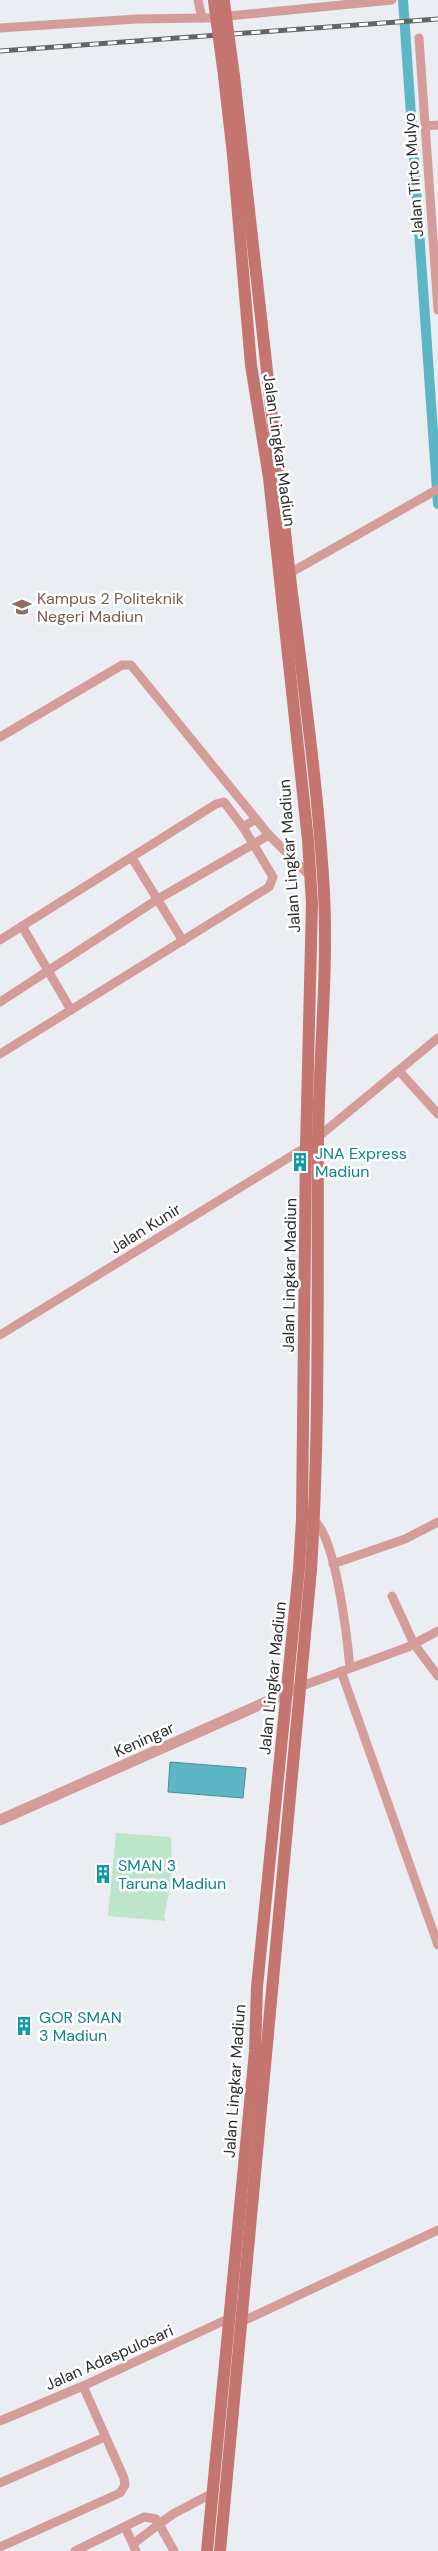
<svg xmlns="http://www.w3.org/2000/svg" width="438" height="2551" font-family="'DM Sans',sans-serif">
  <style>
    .green { fill: #bde5ca }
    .water { fill: #5cb6c5; stroke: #4e8d98 }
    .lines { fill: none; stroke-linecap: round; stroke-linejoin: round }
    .canal { stroke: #5cb6c5; stroke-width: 10 }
    .minor { stroke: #d59d99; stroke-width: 9 }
    .tertiary { stroke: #d59d99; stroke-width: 11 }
    .secondary { stroke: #c57570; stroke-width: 12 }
    .rail-casing { stroke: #636466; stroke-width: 5 }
    .rail { stroke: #fff; stroke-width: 3; stroke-dasharray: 9; stroke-linecap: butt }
    .secondary-bridge { stroke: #c57570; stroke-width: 12 }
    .labels { text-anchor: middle; stroke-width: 5; stroke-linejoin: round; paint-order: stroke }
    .street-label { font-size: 16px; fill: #2d2e2f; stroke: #fff }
    .education-label { font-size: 16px; fill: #785e54; stroke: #fff; text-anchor: start }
    .culture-label { font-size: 16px; fill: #0d838f; stroke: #fff; text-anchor: start }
  </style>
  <rect width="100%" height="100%" fill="#eaedf1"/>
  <path class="green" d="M116,1833l55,4 1,41 -8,39 2,4 -58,-5z"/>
  <path class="water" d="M170,1762l76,6 -3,30 -75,-6z"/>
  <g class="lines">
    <path class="canal" d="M403,0l35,504"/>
    <g class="minor">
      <path d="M198,0l4,18h19"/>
      <path d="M229,16l163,-16"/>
      <path d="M0,28l137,-9 65,-1"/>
      <path d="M419,38l19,272"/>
      <path d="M425,126l13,-1"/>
      <path d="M290,573l148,-84"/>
      <path d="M0,737l122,-72h9l125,154"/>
      <path d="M269,835l41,41"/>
      <path d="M132,858l51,83"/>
      <path d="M22,926l49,84"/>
      <path d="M0,940l216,-136 8,-2 19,25 13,-8 13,16 -111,64 -158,103"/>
      <path d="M0,1054l269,-167 4,-10 -30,-50"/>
      <path d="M400,1072l38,42"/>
      <path d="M318,1137l120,-99"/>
      <path d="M0,1335l306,-188"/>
      <path d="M313,1519c23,18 34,117 37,149"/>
      <path d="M333,1564l72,-25 33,-17"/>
      <path d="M392,1596l22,48 24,32"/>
      <path d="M341,1671l97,274"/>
      <path d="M302,1686l106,-39 30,-16"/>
      <path d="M241,2322l197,-92"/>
      <path d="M0,2421l83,-35 147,-68"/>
      <path d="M0,2483l105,-46"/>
      <path d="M125,2527l11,24"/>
      <path d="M0,2547l120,-54 5,-8 -1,-7 -41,-92"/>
      <path d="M75,2551l69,-34 12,2 3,5 -26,20"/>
      <path d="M174,2551l-15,-27 14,-10 40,-21"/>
    </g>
    <path class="tertiary" d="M0,1820l293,-130"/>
    <g class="secondary">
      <path d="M207,2551l48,-500 2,-64 42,-418 3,-50 4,-372 6,-244 -4,-63 -39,-362 -18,-113 -18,-210 -9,-79"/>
      <path d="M220,2551l91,-981c9,-143 6,-287 7,-430 1,-82 10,-166 6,-248 -6,-105 -21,-210 -34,-315 -19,-167 -37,-334 -56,-501"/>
    </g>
    <g class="rail-casing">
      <path id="rail" d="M0,51l438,-32"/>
    </g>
    <use href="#rail" class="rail"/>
    <g class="secondary-bridge">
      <path d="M214,1l10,75"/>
      <path d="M224,2l10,74"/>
    </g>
  </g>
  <defs>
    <g id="university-bare" transform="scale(1.5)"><path d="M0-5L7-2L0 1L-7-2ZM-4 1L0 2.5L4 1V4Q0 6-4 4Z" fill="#8d6e63" stroke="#fff" stroke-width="2.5" paint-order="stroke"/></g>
    <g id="building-bare" transform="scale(1.5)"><path d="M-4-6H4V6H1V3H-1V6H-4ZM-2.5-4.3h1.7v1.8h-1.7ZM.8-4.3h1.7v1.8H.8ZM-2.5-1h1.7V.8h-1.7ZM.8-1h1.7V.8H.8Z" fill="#0f9aa8" stroke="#fff" stroke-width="2.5" paint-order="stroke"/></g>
  </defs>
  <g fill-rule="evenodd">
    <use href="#university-bare" x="22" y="607"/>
    <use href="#building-bare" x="300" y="1162"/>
    <use href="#building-bare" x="103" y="1874"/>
    <use href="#building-bare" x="24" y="2026"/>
  </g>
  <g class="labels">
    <g class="street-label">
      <text transform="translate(413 175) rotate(-94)" y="6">Jalan Tirto Mulyo</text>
      <text transform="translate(280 450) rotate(82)" y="6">Jalan Lingkar Madiun</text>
      <text transform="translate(289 856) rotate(-94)" y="6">Jalan Lingkar Madiun</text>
      <text transform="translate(145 1228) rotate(-32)" y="6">Jalan Kunir</text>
      <text transform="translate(289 1275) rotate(-89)" y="6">Jalan Lingkar Madiun</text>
      <text transform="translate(272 1678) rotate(-84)" y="6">Jalan Lingkar Madiun</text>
      <text transform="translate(144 1739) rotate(-24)" y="6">Keningar</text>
      <text transform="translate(234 2081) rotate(-86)" y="6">Jalan Lingkar Madiun</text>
      <text transform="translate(109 2357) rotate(-24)" y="6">Jalan Adaspulosari</text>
    </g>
    <g class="education-label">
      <text x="37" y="604">Kampus 2 Politeknik<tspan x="37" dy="18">Negeri Madiun</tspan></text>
    </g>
    <g class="culture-label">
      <text x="315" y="1159">JNA Express<tspan x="315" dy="18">Madiun</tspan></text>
      <text x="118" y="1871">SMAN 3<tspan x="118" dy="18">Taruna Madiun</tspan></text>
      <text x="39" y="2023">GOR SMAN<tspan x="39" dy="18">3 Madiun</tspan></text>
    </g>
  </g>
</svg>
